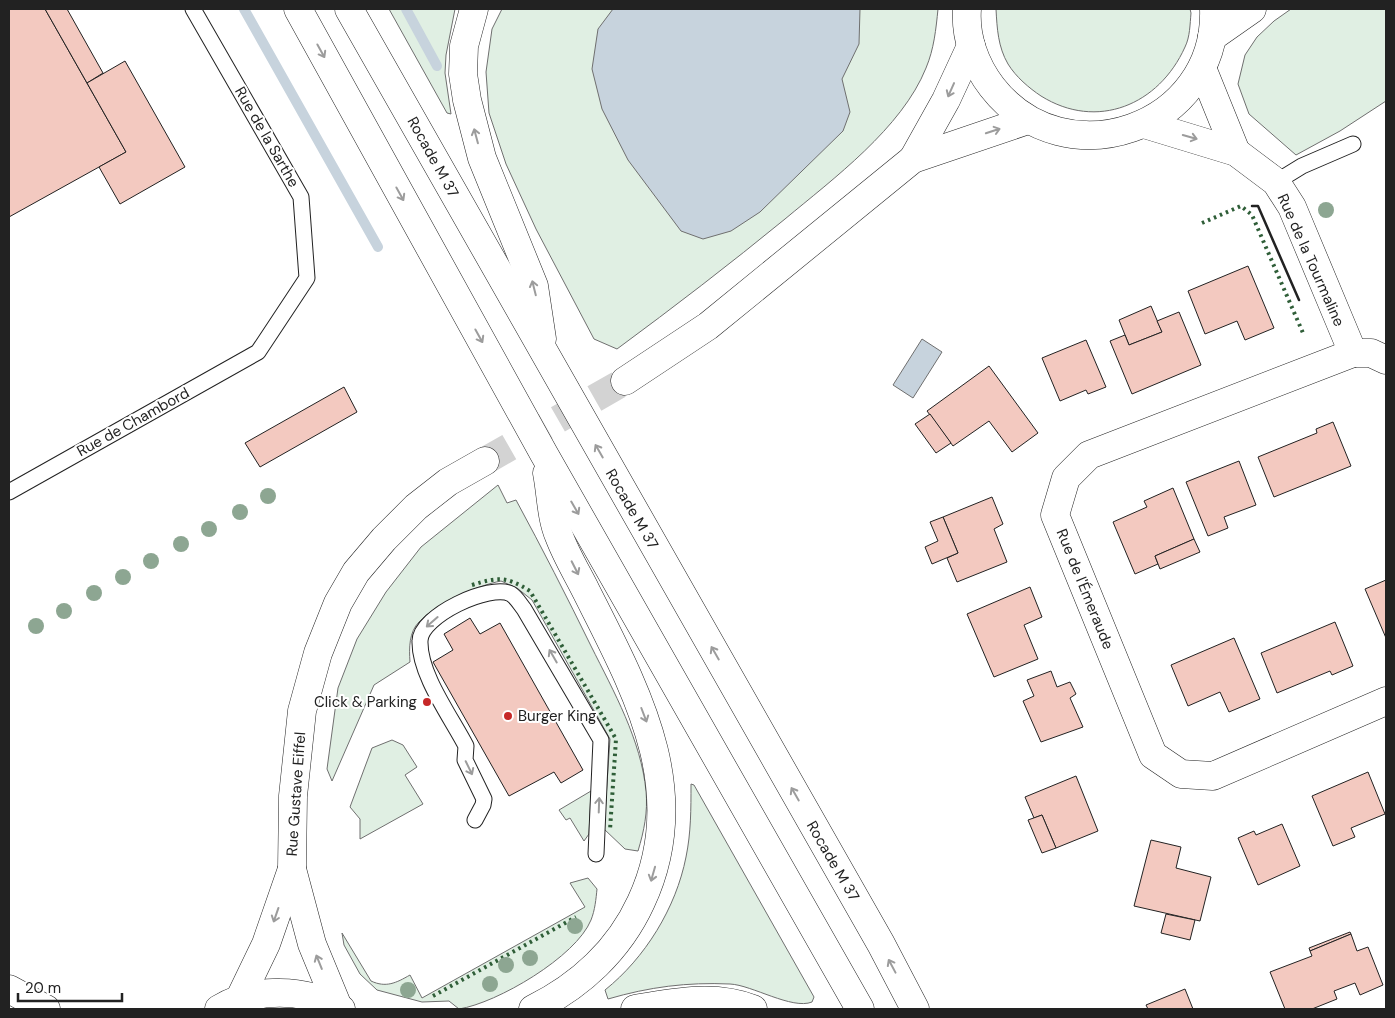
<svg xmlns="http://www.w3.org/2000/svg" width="1395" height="1018" font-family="'DM Sans',sans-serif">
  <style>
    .green { fill: #e0efe3; stroke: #6f6f6f }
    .water { fill: #c7d3dd; stroke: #6f6f6f }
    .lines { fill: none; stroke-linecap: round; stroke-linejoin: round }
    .stream { stroke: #c7d3dd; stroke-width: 10 }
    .building { fill: #f3c9c0; stroke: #222 }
    .secondary-tunnel { stroke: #d3d3d3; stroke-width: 28; stroke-dasharray: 28 14; stroke-linecap: butt }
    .lane-casing { stroke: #222; stroke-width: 17 }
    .street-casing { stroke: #222; stroke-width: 29 }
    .secondary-casing { stroke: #222; stroke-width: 29 }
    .highway-casing { stroke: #222; stroke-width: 29 }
    .lane { stroke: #fff; stroke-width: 15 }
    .street { stroke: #fff; stroke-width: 28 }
    .secondary { stroke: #fff; stroke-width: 28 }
    .highway { stroke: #fff; stroke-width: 28 }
    .hedge { stroke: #2f5e38; stroke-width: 4; stroke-dasharray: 2.5 4; stroke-linecap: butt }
    .wall { stroke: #222; stroke-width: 2.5 }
    .tree { fill: #8da692 }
    .oneway { stroke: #9c9c9c }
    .poi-dot { fill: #c62828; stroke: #fff; stroke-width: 2 }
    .labels { text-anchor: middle; stroke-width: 4; stroke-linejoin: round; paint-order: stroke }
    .street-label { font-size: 15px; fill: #222; stroke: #fff }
    .poi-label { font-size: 15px; fill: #222; stroke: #fff; text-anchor: end }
  </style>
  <rect width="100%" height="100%" fill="#fff"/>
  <g class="green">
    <path d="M389,9h66l-9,46 -1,18 6,41 -4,-1z"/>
    <path d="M502,9h436c-2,20 -4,40 -12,59 -24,60 -93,111 -141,151 -55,45 -111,88 -168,130l-23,-10 -58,-110 -30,-65 -17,-51 -3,-41 6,-43z"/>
    <path d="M996,9h194l1,4c-1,11 -1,24 -6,34 -26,58 -88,84 -144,49 -12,-8 -25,-19 -33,-32 -10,-17 -11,-36 -12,-55z"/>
    <path d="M1291,9h95v92l-46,30 -44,24 -47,-41 -11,-30 7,-29 12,-18 17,-16z"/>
    <path d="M498,485l9,18 9,-3c26,48 51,97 75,146 23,46 50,94 55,145 2,21 -2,40 -8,60l-13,-2 -21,-20 6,-90 -78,-139 -15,-12 -16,-7c-25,5 -64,22 -82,41 -10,10 -10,26 -9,40l-36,23 -42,96 -5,-12 11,-81 19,-49 29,-47 35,-45z"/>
    <path d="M392,740l11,5 14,22 -12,8 18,29 -63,35v-20l-10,-12 22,-59z"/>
    <path d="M691,784l3,1 120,212 -2,5c-20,8 -60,-17 -82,-18 -43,-2 -81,3 -122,15l-3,-9c40,-32 71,-82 81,-133 5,-24 5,-48 5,-73z"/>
    <path d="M591,791l-2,43 -5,7 -14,-23 -4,2 -7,-10z"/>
    <path d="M588,878l9,11c-1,10 -2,21 -6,31 -15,37 -94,83 -132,89l-10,-8 -27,1 -45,-12 -17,-16 -16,-29 -2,-12 29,48c15,7 25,2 39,-6l12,23 163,-91 -15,-24z"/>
  </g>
  <g class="water">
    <path d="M613,9h247l-1,35 -17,35 8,33 -7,19 -83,81 -29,19 -28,8 -22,-8 -53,-71 -26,-51 -10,-40 6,-40z"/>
    <path d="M922,339l20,13 -29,46 -20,-13z"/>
  </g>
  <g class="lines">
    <g class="stream">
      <path d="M244,9l134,238"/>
      <path d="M406,9l31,57"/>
    </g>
  </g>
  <g class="building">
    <path d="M9,9h36l81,143 -117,65z"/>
    <path d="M45,9h22l36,64 -16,10z"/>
    <path d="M125,61l60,106 -65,37 -21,-37 27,-15 -39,-69z"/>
    <path d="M1248,266l26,62 -29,12 -8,-19 -32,13 -17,-43z"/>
    <path d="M1151,306l11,26 -33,13 -10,-25z"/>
    <path d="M1179,312l22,53 -69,29 -22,-53 15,-6 4,10 33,-13 -5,-11z"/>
    <path d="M1086,340l20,47 -18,7 -2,-4 -26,11 -18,-43z"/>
    <path d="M989,366l49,67 -26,19 -23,-31 -36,25 -26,-35z"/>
    <path d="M344,387l13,25 -97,55 -15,-24z"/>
    <path d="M930,414l21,29 -15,10 -21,-29z"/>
    <path d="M1333,422l18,44 -77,31 -16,-40 59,-24 -1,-4z"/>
    <path d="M1239,461l17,44 -32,12 4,11 -20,8 -22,-54z"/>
    <path d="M1173,488l21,51 -39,17 3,8 -23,10 -22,-52 34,-15 -3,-6z"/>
    <path d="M992,497l11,27 -9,5 13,33 -50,20 -10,-24 11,-5 -15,-36z"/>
    <path d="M943,517l15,36 -26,11 -7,-17 13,-6 -8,-19z"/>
    <path d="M1194,539l6,13 -40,17 -5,-13z"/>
    <path d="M1386,580v58l-21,-49z"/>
    <path d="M1030,587l12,30 -18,8 14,34 -44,18 -27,-63z"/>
    <path d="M470,618l10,16 20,-11 83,147 -22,13 -7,-11 -45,24 -76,-134 20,-12 -9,-16z"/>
    <path d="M1335,622l18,44 -21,9 -2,-4 -53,22 -16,-40z"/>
    <path d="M1234,638l26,61 -31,13 -9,-20 -32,14 -17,-41z"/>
    <path d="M1051,671l6,16 13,-5 6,12 -6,4 13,29 -42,15 -18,-41 11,-5 -7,-16z"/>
    <path d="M1368,772l17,42 -34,14 4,9 -22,9 -21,-50z"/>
    <path d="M1076,776l22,55 -42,17 -14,-33 -8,3 -9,-21z"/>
    <path d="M1042,815l14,33 -14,5 -14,-33z"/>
    <path d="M1282,824l18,42 -42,19 -20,-47 16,-7 2,4z"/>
    <path d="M1151,840l30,7 -5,21 35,9 -11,44 -66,-15z"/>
    <path d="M1166,914l29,6 -5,20 -29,-7z"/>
    <path d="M1350,932l1,2 -41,17 -1,-3z"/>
    <path d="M1351,934l6,17 11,-4 15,38 -23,10 -5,-12 -21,8 3,8 -25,10h-27l-15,-37 42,-16 -2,-5z"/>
    <path d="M1185,989l8,20h-45l-2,-4z"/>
  </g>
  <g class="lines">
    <path class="secondary-tunnel" d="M485,461l140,-80"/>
    <g class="lane-casing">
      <g id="lane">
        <path d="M1276,182l26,-16 51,-22"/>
        <path d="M9,492l249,-140 49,-74 -6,-81 -108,-188"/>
        <path d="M475,820l8,-15 1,-6 -19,-39 1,-14c-15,-29 -47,-72 -46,-105 0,-25 70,-58 91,-47 5,3 9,10 13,15l77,131 -5,114"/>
      </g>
    </g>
    <g class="street-casing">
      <g id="street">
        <path d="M1202,68l34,84"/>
        <path d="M1144,124l92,28 40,30 16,25 61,146h18l15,7"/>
        <path d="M1353,353l-264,102 -23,23 -11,37 98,240 28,19 32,2 173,-75"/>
      </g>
    </g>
    <g class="secondary-casing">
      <g id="secondary">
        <path d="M967,9c-2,28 8,56 25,78 73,94 226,41 222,-78"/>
        <path d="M1212,37l40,-28"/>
        <path d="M913,159l33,-59 25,-54"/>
        <path d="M625,381l83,-55 205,-167 115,-39"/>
        <path d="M9,989l37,20"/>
        <path d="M239,1000l27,-56 26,-75"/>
        <path d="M338,1007l-26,-63 -20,-75 1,-73 9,-85 16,-58 20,-50 18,-31 28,-33 32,-32 32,-25 37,-21"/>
        <path d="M219,1009c36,-22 86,-21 122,0"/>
      </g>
    </g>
    <g class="highway-casing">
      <g id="highway">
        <path d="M298,9l246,445 316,555"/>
        <path d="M349,9l532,935 34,65"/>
        <path d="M474,9l-10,37 -1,28 4,26 15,58 52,128 8,53"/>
        <path d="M533,1009c47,-23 86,-59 108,-107 52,-111 -5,-212 -55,-311 -9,-18 -20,-36 -27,-55 -8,-18 -8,-43 -12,-63"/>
        <path d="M635,1009c40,-7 80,-15 118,0"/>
      </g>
    </g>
    <use href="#lane" class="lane"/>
    <use href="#street" class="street"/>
    <use href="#secondary" class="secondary"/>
    <use href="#highway" class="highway"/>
    <g class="hedge">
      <path d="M1202,223l39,-17 11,9 51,118"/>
      <path d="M472,585c26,-8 34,-9 58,6l86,148 -6,91"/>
      <path d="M433,996l143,-79"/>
    </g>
    <path class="wall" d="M1252,206h6l41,94"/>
  </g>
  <g class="tree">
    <circle cx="1326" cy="210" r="8"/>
    <circle cx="268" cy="496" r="8"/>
    <circle cx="240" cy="512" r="8"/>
    <circle cx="209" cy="529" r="8"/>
    <circle cx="181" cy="544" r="8"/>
    <circle cx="151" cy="561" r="8"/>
    <circle cx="123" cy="577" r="8"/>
    <circle cx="94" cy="593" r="8"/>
    <circle cx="64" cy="611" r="8"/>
    <circle cx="36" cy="626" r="8"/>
    <circle cx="575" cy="926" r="8"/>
    <circle cx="530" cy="958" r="8"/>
    <circle cx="506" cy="965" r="8"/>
    <circle cx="490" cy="984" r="8"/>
    <circle cx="408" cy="990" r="8"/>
  </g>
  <defs><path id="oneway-shaft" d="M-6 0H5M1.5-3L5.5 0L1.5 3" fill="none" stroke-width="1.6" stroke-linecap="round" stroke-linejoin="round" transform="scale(1.25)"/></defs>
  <g class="oneway">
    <use href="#oneway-shaft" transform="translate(321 51) rotate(61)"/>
    <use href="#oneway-shaft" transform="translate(951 90) rotate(114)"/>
    <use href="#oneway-shaft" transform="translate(993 131) rotate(-18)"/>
    <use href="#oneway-shaft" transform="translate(476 136) rotate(-105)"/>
    <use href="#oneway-shaft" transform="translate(1190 137) rotate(16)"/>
    <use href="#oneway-shaft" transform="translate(400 194) rotate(61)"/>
    <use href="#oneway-shaft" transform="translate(534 288) rotate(-104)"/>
    <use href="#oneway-shaft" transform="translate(479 336) rotate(61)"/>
    <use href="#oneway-shaft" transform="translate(599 451) rotate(-120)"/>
    <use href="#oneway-shaft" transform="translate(575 508) rotate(60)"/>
    <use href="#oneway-shaft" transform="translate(575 568) rotate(63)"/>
    <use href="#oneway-shaft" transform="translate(432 622) rotate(139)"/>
    <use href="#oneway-shaft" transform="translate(715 653) rotate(-120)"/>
    <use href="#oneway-shaft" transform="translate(553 656) rotate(-120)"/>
    <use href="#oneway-shaft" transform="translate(644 715) rotate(69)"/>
    <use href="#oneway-shaft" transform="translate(469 768) rotate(64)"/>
    <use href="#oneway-shaft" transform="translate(795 794) rotate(-120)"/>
    <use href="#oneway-shaft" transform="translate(599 805) rotate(-88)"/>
    <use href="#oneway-shaft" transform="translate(653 874) rotate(106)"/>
    <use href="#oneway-shaft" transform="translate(276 915) rotate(109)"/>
    <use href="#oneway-shaft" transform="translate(319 962) rotate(-112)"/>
    <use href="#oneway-shaft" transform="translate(892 966) rotate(-118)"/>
  </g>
  <g class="poi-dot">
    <circle cx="427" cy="702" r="5"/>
    <circle cx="508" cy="716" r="5"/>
  </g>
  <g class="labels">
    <g class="street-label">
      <text transform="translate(267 137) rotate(60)" y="5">Rue de la Sarthe</text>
      <text transform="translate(433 157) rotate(61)" y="5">Rocade M 37</text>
      <text transform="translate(1311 260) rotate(66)" y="5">Rue de la Tourmaline</text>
      <text transform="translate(133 422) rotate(-29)" y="5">Rue de Chambord</text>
      <text transform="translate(632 509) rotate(60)" y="5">Rocade M 37</text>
      <text transform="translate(1085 589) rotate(68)" y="5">Rue de l'Émeraude</text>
      <text transform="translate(296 794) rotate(-86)" y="5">Rue Gustave Eiffel</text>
      <text transform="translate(833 861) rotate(60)" y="5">Rocade M 37</text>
    </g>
    <g class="poi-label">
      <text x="417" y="707">Click &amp; Parking</text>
      <text x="518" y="721" text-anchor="start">Burger King</text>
    </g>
  </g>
  <rect width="1395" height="1018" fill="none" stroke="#222222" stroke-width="20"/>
  <path d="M18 993v8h104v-8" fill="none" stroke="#222222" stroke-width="2.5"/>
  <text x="25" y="993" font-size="15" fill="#222222" stroke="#ffffff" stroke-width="4" paint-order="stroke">20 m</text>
</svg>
